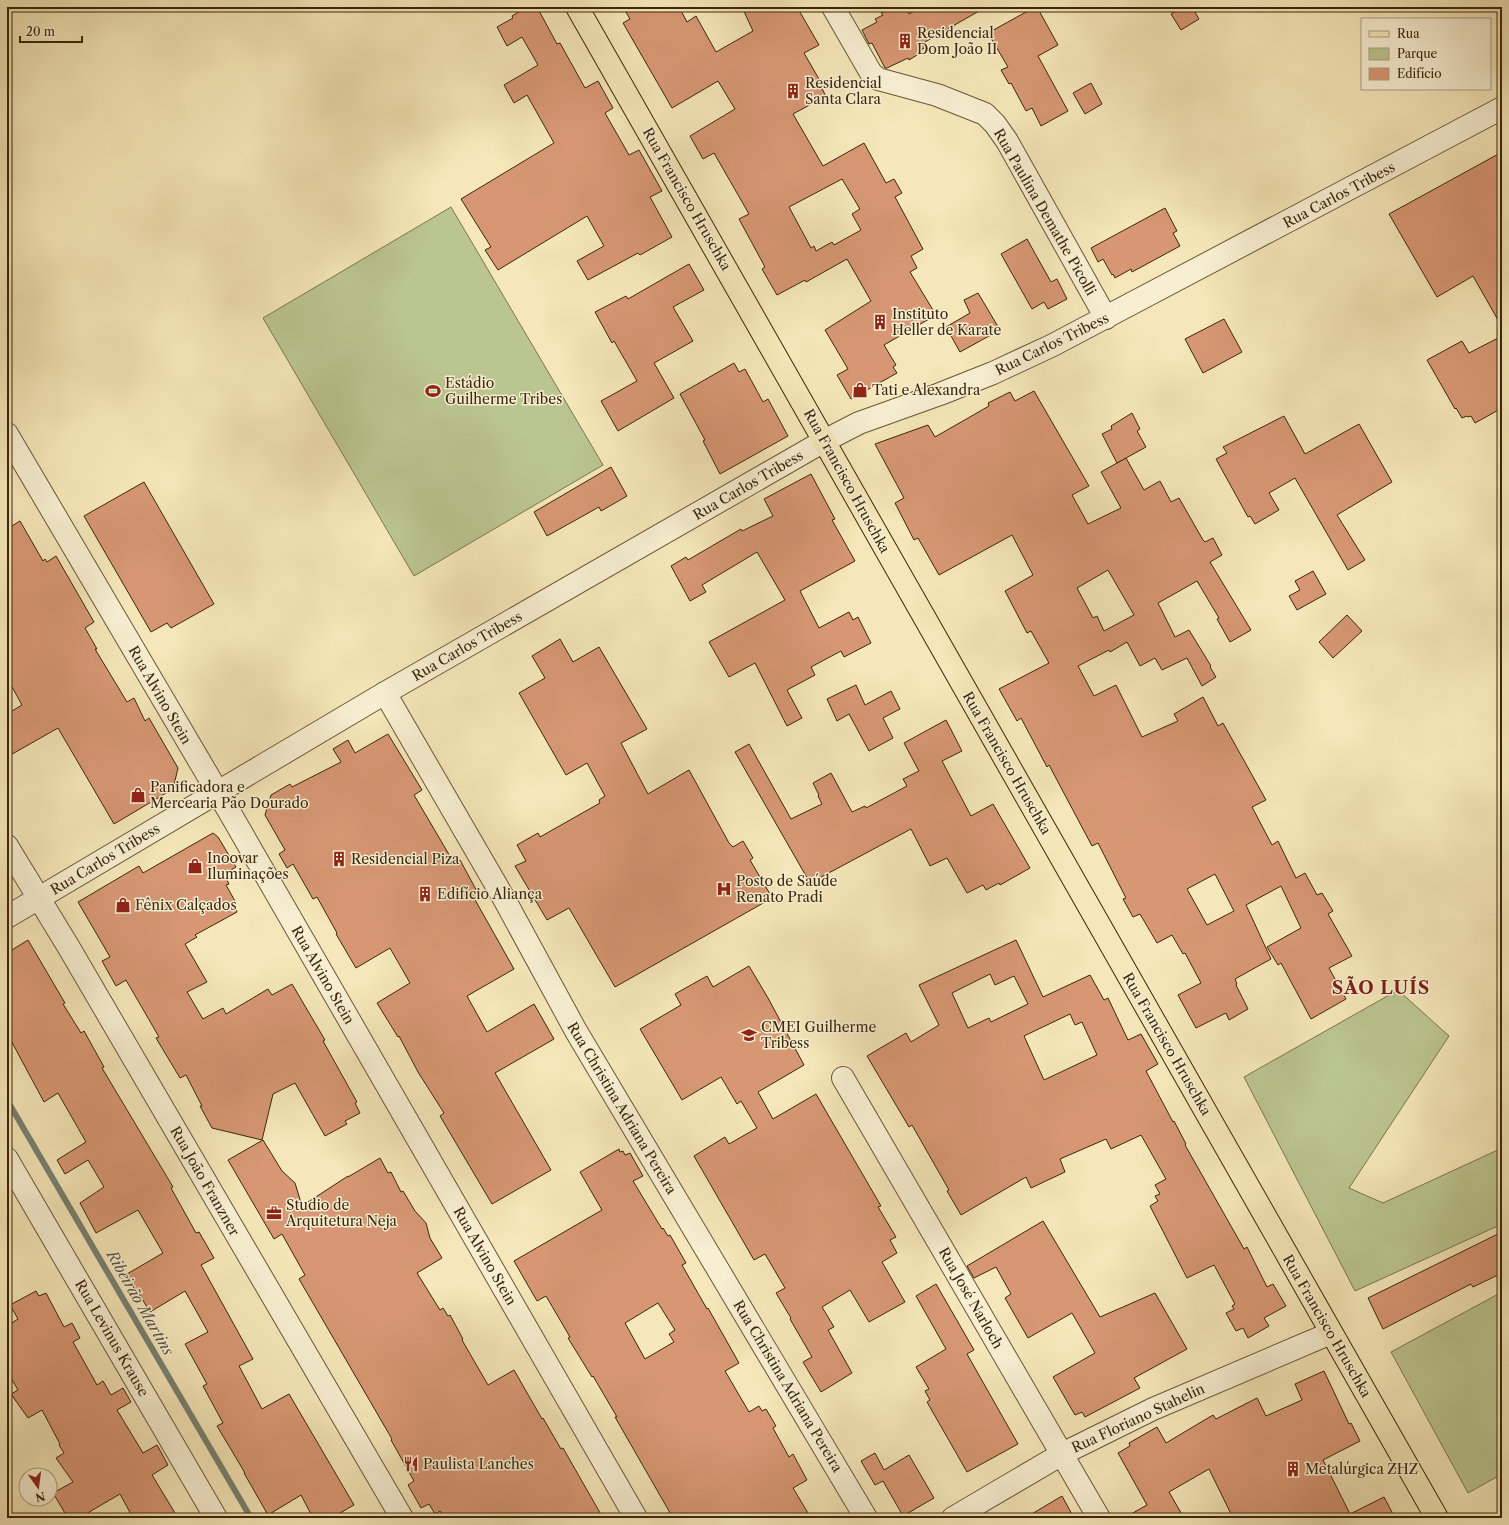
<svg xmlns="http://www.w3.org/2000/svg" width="1509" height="1525" font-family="'Libre Caslon Text',serif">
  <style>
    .green { fill: #bbc590; stroke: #7b764e }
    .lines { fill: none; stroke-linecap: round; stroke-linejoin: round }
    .stream { stroke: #788173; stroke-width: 6 }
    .building { fill: #d79774; stroke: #3b260b; fill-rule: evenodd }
    .minor-casing { stroke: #6a5636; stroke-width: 24 }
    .major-casing { stroke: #3b260b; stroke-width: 24 }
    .minor { stroke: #f8efd2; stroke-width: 22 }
    .major { stroke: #f5e7b9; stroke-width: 22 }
    .labels { text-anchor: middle; stroke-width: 3; stroke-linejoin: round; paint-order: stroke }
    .poi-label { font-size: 14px; fill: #3b260b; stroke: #f8efd2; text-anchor: start }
    .street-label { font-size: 14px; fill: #3b260b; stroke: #f8efd2 }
    .water-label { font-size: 15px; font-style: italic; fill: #59543f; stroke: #f8efd2 }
    .district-label { font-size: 18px; font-weight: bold; letter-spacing: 1px; fill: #7a1f14; stroke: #f8efd2 }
  </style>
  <rect width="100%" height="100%" fill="#f5e7b9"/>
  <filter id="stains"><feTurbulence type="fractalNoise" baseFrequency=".005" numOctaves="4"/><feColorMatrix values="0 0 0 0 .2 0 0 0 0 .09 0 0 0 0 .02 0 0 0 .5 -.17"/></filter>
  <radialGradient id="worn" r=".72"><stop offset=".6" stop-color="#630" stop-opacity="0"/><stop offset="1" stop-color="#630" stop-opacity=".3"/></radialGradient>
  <g class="green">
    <path d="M451,207l152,258 -189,111 -151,-258z"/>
    <path d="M1398,990l51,46 -100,152 34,15 119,-55v76l-147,67 -111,-214z"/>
    <path d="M1502,1292v182l-34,19 -77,-141z"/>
  </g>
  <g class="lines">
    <path class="stream" d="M7,1100l244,418"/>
  </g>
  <g class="building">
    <path d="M527,7h10l20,37 3,-1 25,45 13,-7 15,27 -8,5 24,42 10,-5 23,41 -12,6 22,40 -32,18 -2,-2 -50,27 -11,-19 27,-15 -17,-30 -89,54 -13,-20 6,-3 -30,-48 93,-56 -27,-48 -13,8 -10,-18 34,-20 -16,-28 -15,9 -10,-19 16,-9 -1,-2z"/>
    <path d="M623,7h56l8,15 9,-6 20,36 37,-21 -11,-24h55l22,38 -15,8 19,33 -2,1 5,9 -33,18 30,52 41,-23 22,40 8,-4 8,14 -7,4 28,52 -12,7 6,12 -7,4 26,43 -52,30 12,20 -3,2 4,6 -46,26 -14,-24 11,-6 -23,-39 46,-29 -24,-42 -41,23 -1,-2 -28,15 -15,-26 3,-2 -26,-48 10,-5 -35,-61 -11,6 -13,-23 45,-27 -17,-28 -46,27 -49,-85 7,-4zM842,179l18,30 -8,5 9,16 -27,15 -2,-3 -16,9 -2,-5 -3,2 -22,-41z"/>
    <path d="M893,7h13l3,7 12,-7h65l-61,35 2,4 -6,4 1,2 -13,8 -1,-2 -21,10h-2l-13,-25 -3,1 -7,-14 15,-8 -2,-3 8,-4 -2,-2z"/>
    <path d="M1035,7h2l21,38 -20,11 30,55 -27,15 -9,-18 -6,3 -15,-28 -2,1 -8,-14 7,-3 -20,-34z"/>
    <path d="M1182,7h10l7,12 -18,11 -10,-16z"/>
    <path d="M1091,83l11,21 -17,10 -12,-21z"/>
    <path d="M1502,152v175l-29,-51 -36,21 -48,-83z"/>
    <path d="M1165,208l12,23 -4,2 7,13 -48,26 -1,-3 -16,9 -2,-4 -1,1 -9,-16 -5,3 -7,-14z"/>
    <path d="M1027,239l24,43 6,-3 10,20 -19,10 -4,-7 -12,7 -31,-55z"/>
    <path d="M689,264l15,26 -31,17 20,34 -39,22 20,35 -56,33 -17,-30 36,-20 -23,-40 -2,2 -17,-31 31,-16 2,3z"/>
    <path d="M978,293l22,37 -40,22 -14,-25 24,-14 -6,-13z"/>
    <path d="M1224,319l18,33 -39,21 -18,-34z"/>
    <path d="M1502,336v72l-27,15 -4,-7 -3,1 -1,-1 -5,2 -6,-10 -1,1 -28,-49 35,-19 7,12z"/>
    <path d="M734,363l5,9 6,-3 18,33 5,-3 20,37 -68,38 -17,-33 2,-1 -25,-46z"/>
    <path d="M1034,391l55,95 -17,9 16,29 33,-16 -20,-36 25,-14 18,32 16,-9 11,21 8,-4 24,42 2,2 8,-4 9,17 -12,7 41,68 -21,12 -13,-23 2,-1 -22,-37 -39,22 17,34 14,-7 22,36 -1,1 6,10 -14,9 -15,-28 -25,12 -7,-12 -15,8 -13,-24 -17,10 -1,-2 -31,16 16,30 22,-11 26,52 36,-16 -4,-7 29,-17 15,29 5,-3 43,77 -14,7 20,38 6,-4 18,37 9,-5 12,22 5,-2 11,18 -5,3 24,42 -23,12 17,31 -35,20 -30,-56 -3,2 -11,-18 34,-19 -20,-42 -35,19 25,54 -36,20 2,5 -1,1 12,24 -19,11 -3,-7 -30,15 -18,-33 23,-12 -16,-30 -2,1 -11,-19 -15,8 -17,-29 -7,3 -10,-18 3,-1 -28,-55 -6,3 -43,-81 -2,2 -26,-49 -4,3 -18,-32 50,-26 -18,-32 -4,2 -22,-42 28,-16 -21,-40 -73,40 -21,-37 -4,2 -19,-37 9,-5 -29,-54 53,-19 7,12 54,-31 -1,-3 22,-11 5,9zM1108,570l26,45 -30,16 -7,-15 -4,2 -16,-30zM1215,874l19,37 -27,14 -20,-36z"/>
    <path d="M1132,413l8,16 -3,2 9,16 -29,16 -15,-29 10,-5 -1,-3z"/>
    <path d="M1284,416l21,38 54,-30 33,58 -55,33 28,45 -17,10 -53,-92 -26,15 10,17 -24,14 -5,-8 -2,1 -32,-58 11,-6 -4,-6z"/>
    <path d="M611,467l16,29 -26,15 -2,-4 -52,29 -13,-24z"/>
    <path d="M811,474l24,45 -3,1 23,41 -55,30 19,37 30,-16 4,8 5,-3 13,26 -27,14 -3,-6 -30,16 4,8 -28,15 15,28 -15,8 -32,-63 -26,14 -20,-35 76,-42 -28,-48 -55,33 4,7 -16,9 -19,-35 15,-9 2,3 53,-31 1,2 31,-15 -9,-17z"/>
    <path d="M144,482l70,122 -43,24 -4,-5 -16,9 -67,-116z"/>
    <path d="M20,521l23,40 2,-2 2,3 9,-6 38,66 -9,6 12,21h-2l32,53 7,-4 11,23 4,-3 29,50 -5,21 -59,35 -56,-96 -51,29v-43l15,-9 -15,-27v-149z"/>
    <path d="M1313,571l13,23 -29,16 -8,-14 11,-6 -5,-9z"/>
    <path d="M1347,615l15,16 -29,27 -14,-16z"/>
    <path d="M560,639l13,23 26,-15 48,82 -26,14 27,51 41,-24 40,73 4,4 10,-6 10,17 -3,2 20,34 -7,5 2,3 -150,85 -46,-79 -22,12 -32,-54 11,-5 -9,-16 21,-12 2,4 60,-34 -1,-3 6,-4 -18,-33 -21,12 -47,-82 26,-15 -13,-22z"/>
    <path d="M856,685l9,20 26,-14 9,18 -17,9 10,20 -24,13 -20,-37 -12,7 -10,-22z"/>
    <path d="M946,720l16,31 -20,10 29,55 22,-12 37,64 -30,17 -1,-2 -13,7 -3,-5 -16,8 -20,-35 -17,8 -19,-37 -101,54 -75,-131 14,-8 42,75 31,-15 -4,-8 1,-1 -6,-12 18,-10 21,39 13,-6 1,2 41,-22 -4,-7 16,-8 -15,-28z"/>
    <path d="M388,734l34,56 -8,5 40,68 6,-3 19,35 -5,3 40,71 -47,27 20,36 47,-28 20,35 -59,34 56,97 -59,34 -52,-88 4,-3 -26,-41 -19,-36 -1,1 -21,-34 33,-20 -20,-35 -34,20 -20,-34 1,-1 -20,-36 -4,2 -20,-35 -6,4 -8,-14 6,-4 -20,-35 6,-20 19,-11 2,3 49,-25 -8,-13 15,-9 7,13z"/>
    <path d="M213,833l5,4 18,30 -12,7 5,10 -3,1 9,16 -2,1 4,10 -42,23 2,2 -12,7 22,38 -20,10 16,27 20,-11 3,6 42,-25 4,6 20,-11 33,56 -2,1 34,61 -2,1 5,10 -15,8 2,3 -22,12 -30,-53 -22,11 -11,46 -50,-12 -12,-22h2l-16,-31 -6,3 -24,-40 3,-1 -33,-57 -10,6 -14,-25 8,-4 -32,-55 61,-36 4,7z"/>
    <path d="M28,940l37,63 -2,1 18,29 3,-2 20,36 -2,1 71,119 -2,1 25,45 3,-1 15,26 -13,7 52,94 -14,7 23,43 27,-15 65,111 -14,8 3,5h-30l-12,-23 -33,20 -24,-42h1l-28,-47 6,-3 -20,-37 4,-2 -22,-40 23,-12 -23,-41 -35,21 -23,-38 36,-21 -25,-43 -42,23 -16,-30 24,-16 -16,-27 -23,14 -8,-14 29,-18 -28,-49 -14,9 -37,-69v-80z"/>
    <path d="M1016,940l27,57 47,-22 14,25 4,-2 20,42 13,-6 17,30 -12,7 27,51 1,-1 12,23 -1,1 59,104 3,-2 20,40 6,-3 13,22 -22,12 5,8 -21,12 -5,-10 -7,3 -10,-18 8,-4 -2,-3 3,-2 -21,-39 -27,13 -37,-72 8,-5 -3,-5 5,-2 -5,-9 11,-6 -25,-44 -30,14 -5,-10 -46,20 5,13 -34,16 -5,-11 -65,38 -14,-24 2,-1 -37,-65 -3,2 -42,-71 39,-23 5,9 28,-17 -20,-40zM990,974l5,11 19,-9 14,28 -37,18 -2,-4 -21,10 -16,-35zM1070,1014l5,11 7,-3 15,33 -53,25 -20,-44z"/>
    <path d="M749,966l19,32 36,67 -46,27 15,27 43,-25 65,112 -3,1 18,30 -6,3 7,13 -15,9 23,40 -36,20 -19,-32 -28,17 12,20 -6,3 24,43 -31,19 -18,-30 9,-5 -22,-38 1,-1 -15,-25 9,-5 -20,-34 -11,6 -60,-104 31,-19 4,7 28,-16 -16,-27 -4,3 -16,-27 -39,23 -42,-71 41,-24 -6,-11 32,-18 6,11z"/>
    <path d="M263,1140l19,31 13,12 7,23 46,-30v1l32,-19 8,15 3,-1 10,20 2,-1 12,20 11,12 4,15 12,20 -25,15 23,37 3,-2 5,8 2,-1 13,24 -1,1 26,45 26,-15 28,49 1,-1 18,31 2,-1 40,70h-159l-4,-7 -5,3 -6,-10 -8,4 -13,-23 6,-4 -23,-41 1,-1 -93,-160 6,-4 -23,-41 -8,5 -46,-79z"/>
    <path d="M619,1149l1,3 3,-1 2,4 5,-2 13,23 -10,5 29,48 1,-1 5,8 2,-1 16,28 -4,2 25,44 1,-1 31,55 -14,8 24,41 10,-6 3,5 4,-2 10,17 -3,2 16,29 4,-3 14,26 -14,8 18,30h-138l-58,-101h2l-24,-41 -1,1 -24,-39 2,-1 -24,-41 -9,5 -23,-40 88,-51 -22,-38zM658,1303l17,27 -6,4 5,8 -29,17 -20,-36z"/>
    <path d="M1043,1221l57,96 55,-24 32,56 -53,29 6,10 -55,29 -3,-5 -7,3 -22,-38 42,-24 -23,-40 -44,25 -23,-40 6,-4 -15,-27 -22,11 -7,-12z"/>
    <path d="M1502,1232v41l-29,14 -2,-3 -88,45 -15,-31z"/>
    <path d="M936,1284l38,66 -7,4 51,90 -51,28 -40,-70 3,-2 -5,-9 4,-2 -13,-22 30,-18 -30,-53z"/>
    <path d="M36,1291l3,5 7,-3 18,34 8,-4 8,15 -7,4 24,43 6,-4 8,14 12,-7 8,14 -14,8 26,43 14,-8 11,20 -16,10 26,43h-45l-13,-24 -41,24h-11l-15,-25 20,-11 -17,-24 8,-5 -5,-8 1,-1 -18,-34 -14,8 -17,-24 7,-4 -11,-19v-45l11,-7 -8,-14z"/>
    <path d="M1324,1371l25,53 2,-1 9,18 -37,19 27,54 34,-17 11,21h-162l-24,-49 -40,23 15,26h-60l23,-13 -29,-52 12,-7 -1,-3 28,-16 9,16 47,-28 3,4 41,-21 9,18 36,-16 -7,-16z"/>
    <path d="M875,1453l9,17 25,-15 25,43 -31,18 -20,-35 -8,4 -14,-24z"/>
    <path d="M1062,1496l12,22h-49z"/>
  </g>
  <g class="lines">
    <g class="minor-casing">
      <g id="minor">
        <path d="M833,7l38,66 7,6 59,16 48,19 10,10 12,17 99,177"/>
        <path d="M7,434l223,379 406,705"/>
        <path d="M385,693l117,202 74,136 290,487"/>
        <path d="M7,846l61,100 334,572"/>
        <path d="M7,917l378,-224 439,-252 35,-18 81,-29 53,-21 60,-28 449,-237"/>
        <path d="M843,1078l256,440"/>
        <path d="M7,1159l209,359"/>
        <path d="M953,1518l109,-64 91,-45 178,-76"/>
      </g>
    </g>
    <g class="major-casing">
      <path id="major" d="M577,7l860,1511"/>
    </g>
    <use href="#minor" class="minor"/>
    <use href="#major" class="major"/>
  </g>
  <defs>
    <g id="building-bare" transform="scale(1.2)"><path d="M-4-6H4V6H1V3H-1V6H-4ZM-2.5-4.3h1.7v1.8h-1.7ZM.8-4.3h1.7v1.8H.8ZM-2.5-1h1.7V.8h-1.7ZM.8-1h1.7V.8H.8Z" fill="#8f2418" stroke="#f8efd2" stroke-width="2.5" paint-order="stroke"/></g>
    <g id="shop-bare" transform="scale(1.2)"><path d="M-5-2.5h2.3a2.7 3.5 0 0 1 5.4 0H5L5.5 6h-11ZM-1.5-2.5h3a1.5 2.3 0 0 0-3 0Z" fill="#8f2418" stroke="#f8efd2" stroke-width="2.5" paint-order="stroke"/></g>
    <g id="stadium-bare" transform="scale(1.2)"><path d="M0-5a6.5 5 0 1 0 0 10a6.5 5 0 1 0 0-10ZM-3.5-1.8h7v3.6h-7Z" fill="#8f2418" stroke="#f8efd2" stroke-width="2.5" paint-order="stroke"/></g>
    <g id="hospital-bare" transform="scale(1.2)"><path d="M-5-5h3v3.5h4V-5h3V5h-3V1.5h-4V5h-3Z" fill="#8f2418" stroke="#f8efd2" stroke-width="2.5" paint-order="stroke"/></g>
    <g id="school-bare" transform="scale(1.2)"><path d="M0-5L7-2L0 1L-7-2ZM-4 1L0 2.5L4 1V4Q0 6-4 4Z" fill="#8f2418" stroke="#f8efd2" stroke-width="2.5" paint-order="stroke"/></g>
    <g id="office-bare" transform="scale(1.2)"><path d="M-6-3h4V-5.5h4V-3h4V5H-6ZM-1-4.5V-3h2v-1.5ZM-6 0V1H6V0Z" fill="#8f2418" stroke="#f8efd2" stroke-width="2.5" paint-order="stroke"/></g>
    <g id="restaurant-bare" transform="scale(1.2)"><path d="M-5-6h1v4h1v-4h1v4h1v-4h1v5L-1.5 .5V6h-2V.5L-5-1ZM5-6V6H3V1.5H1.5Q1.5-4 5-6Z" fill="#8f2418" stroke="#f8efd2" stroke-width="2.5" paint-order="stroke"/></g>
  </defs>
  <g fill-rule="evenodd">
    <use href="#building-bare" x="905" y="41"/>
    <use href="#building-bare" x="793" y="91"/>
    <use href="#building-bare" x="880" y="322"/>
    <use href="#shop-bare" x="860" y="390"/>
    <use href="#stadium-bare" x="433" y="391"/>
    <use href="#shop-bare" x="138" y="795"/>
    <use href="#building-bare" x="339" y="859"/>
    <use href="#shop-bare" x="195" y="866"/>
    <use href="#hospital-bare" x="724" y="889"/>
    <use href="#building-bare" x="425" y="894"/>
    <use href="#shop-bare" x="123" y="905"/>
    <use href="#school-bare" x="749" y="1035"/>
    <use href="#office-bare" x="274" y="1213"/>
    <use href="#restaurant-bare" x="411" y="1464"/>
    <use href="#building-bare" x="1293" y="1469"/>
  </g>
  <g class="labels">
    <g class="poi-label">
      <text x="917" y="38">Residencial<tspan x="917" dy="16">Dom João II</tspan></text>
      <text x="805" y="88">Residencial<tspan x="805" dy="16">Santa Clara</tspan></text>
      <text x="892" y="319">Instituto<tspan x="892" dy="16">Heller de Karate</tspan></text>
      <text x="445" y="388">Estádio<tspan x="445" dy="16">Guilherme Tribes</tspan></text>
      <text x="872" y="395">Tati e Alexandra</text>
      <text x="150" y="792">Panificadora e<tspan x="150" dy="16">Mercearia Pão Dourado</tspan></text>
      <text x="207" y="863">Inoovar<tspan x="207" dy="16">Iluminações</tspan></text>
      <text x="351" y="864">Residencial Piza</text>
      <text x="736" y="886">Posto de Saúde<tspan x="736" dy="16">Renato Pradi</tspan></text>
      <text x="437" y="899">Edifício Aliança</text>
      <text x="135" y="910">Fênix Calçados</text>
      <text x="761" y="1032">CMEI Guilherme<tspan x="761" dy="16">Tribess</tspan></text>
      <text x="286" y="1210">Studio de<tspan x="286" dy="16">Arquitetura Neja</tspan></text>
      <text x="423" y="1469">Paulista Lanches</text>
      <text x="1305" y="1474">Metalúrgica ZHZ</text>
    </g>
    <g class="street-label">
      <text transform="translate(1339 195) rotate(-28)" y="5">Rua Carlos Tribess</text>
      <text transform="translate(687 199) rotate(60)" y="5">Rua Francisco Hruschka</text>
      <text transform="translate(1045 212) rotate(60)" y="5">Rua Paulina Demathe Picolli</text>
      <text transform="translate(1052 344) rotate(-26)" y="5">Rua Carlos Tribess</text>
      <text transform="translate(847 481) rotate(61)" y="5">Rua Francisco Hruschka</text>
      <text transform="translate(748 485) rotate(-30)" y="5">Rua Carlos Tribess</text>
      <text transform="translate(467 646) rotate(-30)" y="5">Rua Carlos Tribess</text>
      <text transform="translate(160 695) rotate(60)" y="5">Rua Alvino Stein</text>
      <text transform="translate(1007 763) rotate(60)" y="5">Rua Francisco Hruschka</text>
      <text transform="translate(105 859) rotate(-31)" y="5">Rua Carlos Tribess</text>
      <text transform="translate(323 975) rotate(60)" y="5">Rua Alvino Stein</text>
      <text transform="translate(1167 1044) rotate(60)" y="5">Rua Francisco Hruschka</text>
      <text transform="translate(622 1108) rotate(59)" y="5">Rua Christina Adriana Pereira</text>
      <text transform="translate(205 1181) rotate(60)" y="5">Rua João Franzner</text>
      <text transform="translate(485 1256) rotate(60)" y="5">Rua Alvino Stein</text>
      <text transform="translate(971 1298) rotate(60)" y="5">Rua José Narloch</text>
      <text transform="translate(1327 1326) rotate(60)" y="5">Rua Francisco Hruschka</text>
      <text transform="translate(112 1338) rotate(60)" y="5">Rua Levinus Krause</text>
      <text transform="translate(788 1386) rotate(59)" y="5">Rua Christina Adriana Pereira</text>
      <text transform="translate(1138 1418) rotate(-25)" y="5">Rua Floriano Stahelin</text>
    </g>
    <g class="water-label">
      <text transform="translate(140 1303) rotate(60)" y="5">Ribeirão Martins</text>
    </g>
    <g class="district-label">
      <text x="1381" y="994">SÃO LUÍS</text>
    </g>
  </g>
  <rect width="1509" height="1525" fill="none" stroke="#f5e7b9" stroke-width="24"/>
  <rect x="8" y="8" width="1493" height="1509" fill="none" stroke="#3b260b" stroke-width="2"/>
  <rect x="12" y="12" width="1485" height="1501" fill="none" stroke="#3b260b"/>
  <rect x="1361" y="18" width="130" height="72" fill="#f8efd2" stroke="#ac9f82"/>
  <rect x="1369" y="31" width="20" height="6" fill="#f5e7b9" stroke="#ac9f82"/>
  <text x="1397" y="38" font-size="12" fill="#3b260b">Rua</text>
  <rect x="1369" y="48" width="20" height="12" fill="#bbc590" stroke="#ac9f82"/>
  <text x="1397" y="58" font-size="12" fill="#3b260b">Parque</text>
  <rect x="1369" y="68" width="20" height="12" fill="#d79774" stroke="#ac9f82"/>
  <text x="1397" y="78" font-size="12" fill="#3b260b">Edifício</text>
  <g transform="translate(38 1487) rotate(166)"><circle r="19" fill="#f8efd2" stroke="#ac9f82"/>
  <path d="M0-3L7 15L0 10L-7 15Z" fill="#8f2418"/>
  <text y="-6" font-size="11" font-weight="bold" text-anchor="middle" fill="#3b260b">N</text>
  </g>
  <path d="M20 36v6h62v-6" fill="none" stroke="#3b260b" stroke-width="2"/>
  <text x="26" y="36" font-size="12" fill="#3b260b" stroke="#f8efd2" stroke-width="3" paint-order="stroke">20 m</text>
  <rect width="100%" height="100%" filter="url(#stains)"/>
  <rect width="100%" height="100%" fill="url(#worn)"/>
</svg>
